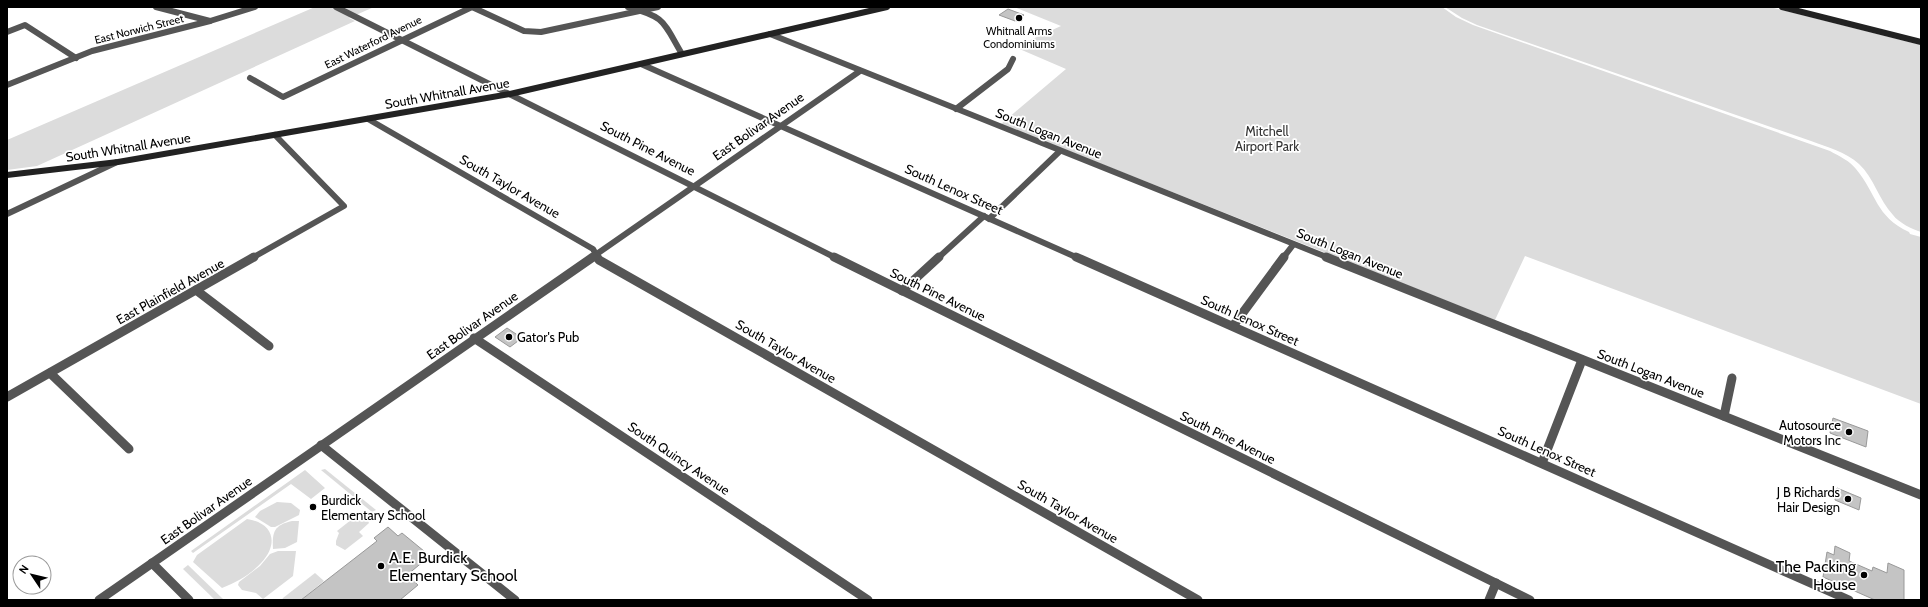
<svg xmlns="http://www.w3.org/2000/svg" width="1928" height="607" font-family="Cabin,sans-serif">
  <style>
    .green { fill: #dcdcdc }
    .building { fill: #c4c4c4; stroke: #999 }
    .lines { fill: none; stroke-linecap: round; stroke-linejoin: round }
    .street-far1 { stroke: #555; stroke-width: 6 }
    .street { stroke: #555; stroke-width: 9 }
    .secondary { stroke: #222; stroke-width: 6 }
    .poi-dot { fill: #000; stroke: #fff; stroke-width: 1.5 }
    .labels { text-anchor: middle; stroke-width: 3.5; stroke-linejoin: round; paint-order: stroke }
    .far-street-label { font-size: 11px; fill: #000; stroke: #fff }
    .far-poi-label { font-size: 11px; fill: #000; stroke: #fff }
    .street-label { font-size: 13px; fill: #000; stroke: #fff }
    .park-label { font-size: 13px; fill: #333; stroke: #fff }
    .poi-label { font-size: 13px; fill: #000; stroke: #fff; text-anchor: start }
    .near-poi-label { font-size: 16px; fill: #000; stroke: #fff; text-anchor: start }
  </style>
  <rect width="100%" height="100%" fill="#fff"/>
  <g class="green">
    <path d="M315,7h59l-25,11 6,3 -318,145 -30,4v-30z"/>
    <path d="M1014,7h428l14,10 17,8 357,126c9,5 20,10 26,18 21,25 19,47 53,63l1,2 11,3v167l-396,-148 -30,64 -494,-196 65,-55 -51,-22 46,-21z"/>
    <path d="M1445,7h325l151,38v187c-9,-3 -22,-9 -28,-17 -14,-15 -19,-37 -34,-51 -13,-12 -32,-17 -48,-23l-334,-116 -15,-7z"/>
    <path d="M325,469l51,41 -4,2 -51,-42z"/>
    <path d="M305,470l20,18 -14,11 -20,-15 -98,69 -2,-2z"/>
    <path d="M277,502l14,1 9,7 -1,5 -24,12h-4l-16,-10 5,-6z"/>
    <path d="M356,516l7,5h5l1,2 -10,9 4,4 -18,14 -9,-5v-4l3,-8 -2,-2z"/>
    <path d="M247,519c27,4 32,25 14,44 -11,12 -24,19 -39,25l-29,-26 4,-7z"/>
    <path d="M292,521h7l-2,21 -12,6 -12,1c-1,-17 1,-24 19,-28z"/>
    <path d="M278,551h18l-3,25 -30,23 -7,-6 -14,-3 -4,-5 1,-3 21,-16 10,-12z"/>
    <path d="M188,565l36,35h-9l-32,-31z"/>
    <path d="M315,573l9,8 -23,19h-19l1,-2z"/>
  </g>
  <g class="building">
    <path d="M1008,9l16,6 -9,6 -16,-6z"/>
    <path d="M507,328l15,10 -12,9 -15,-10z"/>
    <path d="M1833,418l35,13 -2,16 -36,-14z"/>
    <path d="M1837,488l24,10 -2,12 -24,-10z"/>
    <path d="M388,527l10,9 4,-3 28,23 -23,19 11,10 -18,15h-99l76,-59 -3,-3z"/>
    <path d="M1835,546l15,7 -1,8 23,10 1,-4 14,6 1,-10 16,7v30h-29l-52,-23 4,-25 7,3z"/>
  </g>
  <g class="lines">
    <g class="street-far1">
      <path d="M156,7l54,14"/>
      <path d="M336,7l500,251"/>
      <path d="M472,7l52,24 17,1 117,-25"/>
      <path d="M628,7c38,10 35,15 54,47"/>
      <path d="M7,32l18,-7 51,33"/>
      <path d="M770,34l559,224"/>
      <path d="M641,64l437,194"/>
      <path d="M250,78l33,19 189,-90"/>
      <path d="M7,85l85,-34 118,-30 45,-14"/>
      <path d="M956,109l52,-40 5,-10"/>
      <path d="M368,119l225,130 5,9"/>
      <path d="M7,214l110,-52"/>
      <path d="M989,219l71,-68"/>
      <path d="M252,258l92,-52 -69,-71"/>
      <path d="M591,258l269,-187"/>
      <path d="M938,258l46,-42"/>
      <path d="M1283,258l10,-13"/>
    </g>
    <g class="street">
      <path d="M597,257l2,3 599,340"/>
      <path d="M834,257l696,343"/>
      <path d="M1076,257l773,343"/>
      <path d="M1326,257l595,238"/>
      <path d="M196,290l73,56"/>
      <path d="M902,291l37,-34"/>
      <path d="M1233,326l51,-69"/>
      <path d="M474,338l394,262"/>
      <path d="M50,373l79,76"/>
      <path d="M7,397l247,-140"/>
      <path d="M1724,416l8,-38"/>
      <path d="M321,445l194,155"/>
      <path d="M1542,463l40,-103"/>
      <path d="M152,563l37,37"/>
      <path d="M99,600l494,-343"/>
      <path d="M1489,600l7,-17"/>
    </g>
    <g class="secondary">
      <path d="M1782,7l139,35"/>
      <path d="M7,175l111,-13 392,-68 377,-87"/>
    </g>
  </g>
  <g class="poi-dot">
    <circle cx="1019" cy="18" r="4"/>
    <circle cx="509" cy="337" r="4"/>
    <circle cx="1849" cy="432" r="4"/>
    <circle cx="1848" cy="499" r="4"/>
    <circle cx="313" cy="507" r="4"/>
    <circle cx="381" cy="566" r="4"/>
    <circle cx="1864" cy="575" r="4"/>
  </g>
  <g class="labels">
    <g class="far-street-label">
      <text transform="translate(139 29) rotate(-14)" y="4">East Norwich Street</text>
      <text transform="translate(373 42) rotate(-26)" y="4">East Waterford Avenue</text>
    </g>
    <g class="far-poi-label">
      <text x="1019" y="35">Whitnall Arms<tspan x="1019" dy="13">Condominiums</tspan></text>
    </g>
    <g class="street-label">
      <text transform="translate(447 93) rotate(-10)" y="5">South Whitnall Avenue</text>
      <text transform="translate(758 126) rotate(-35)" y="5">East Bolivar Avenue</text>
      <text transform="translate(1049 133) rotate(22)" y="5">South Logan Avenue</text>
      <text transform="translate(128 147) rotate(-9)" y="5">South Whitnall Avenue</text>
      <text transform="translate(648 148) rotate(27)" y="5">South Pine Avenue</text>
      <text transform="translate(510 186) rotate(30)" y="5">South Taylor Avenue</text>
      <text transform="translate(954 189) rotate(24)" y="5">South Lenox Street</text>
      <text transform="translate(1350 253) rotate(22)" y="5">South Logan Avenue</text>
      <text transform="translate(170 291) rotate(-29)" y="5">East Plainfield Avenue</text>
      <text transform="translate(938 294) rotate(26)" y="5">South Pine Avenue</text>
      <text transform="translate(1250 320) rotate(24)" y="5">South Lenox Street</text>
      <text transform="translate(472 325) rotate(-35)" y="5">East Bolivar Avenue</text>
      <text transform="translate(786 351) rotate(30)" y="5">South Taylor Avenue</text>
      <text transform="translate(1651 373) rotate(21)" y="5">South Logan Avenue</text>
      <text transform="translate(1228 437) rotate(26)" y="5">South Pine Avenue</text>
      <text transform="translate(1547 451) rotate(24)" y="5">South Lenox Street</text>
      <text transform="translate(679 458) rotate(34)" y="5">South Quincy Avenue</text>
      <text transform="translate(206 510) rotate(-35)" y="5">East Bolivar Avenue</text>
      <text transform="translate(1068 511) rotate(30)" y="5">South Taylor Avenue</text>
    </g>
    <g class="park-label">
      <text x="1267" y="136">Mitchell<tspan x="1267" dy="15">Airport Park</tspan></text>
    </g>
    <g class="poi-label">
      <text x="517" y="342">Gator's Pub</text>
      <text x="1841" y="430" text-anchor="end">Autosource<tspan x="1841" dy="15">Motors Inc</tspan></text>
      <text x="1840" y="497" text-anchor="end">J B Richards<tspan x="1840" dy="15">Hair Design</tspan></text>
      <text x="321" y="505">Burdick<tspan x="321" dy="15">Elementary School</tspan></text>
    </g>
    <g class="near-poi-label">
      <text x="389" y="563">A.E. Burdick<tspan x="389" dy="18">Elementary School</tspan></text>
      <text x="1856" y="572" text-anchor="end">The Packing<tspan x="1856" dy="18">House</tspan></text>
    </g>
  </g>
  <rect width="1928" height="607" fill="none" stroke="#000000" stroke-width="16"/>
  <g transform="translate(32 575) rotate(305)"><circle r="19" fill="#ffffff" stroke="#999999"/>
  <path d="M0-3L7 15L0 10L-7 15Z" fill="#000000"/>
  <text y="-6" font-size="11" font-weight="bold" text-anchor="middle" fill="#000000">N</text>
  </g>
</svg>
